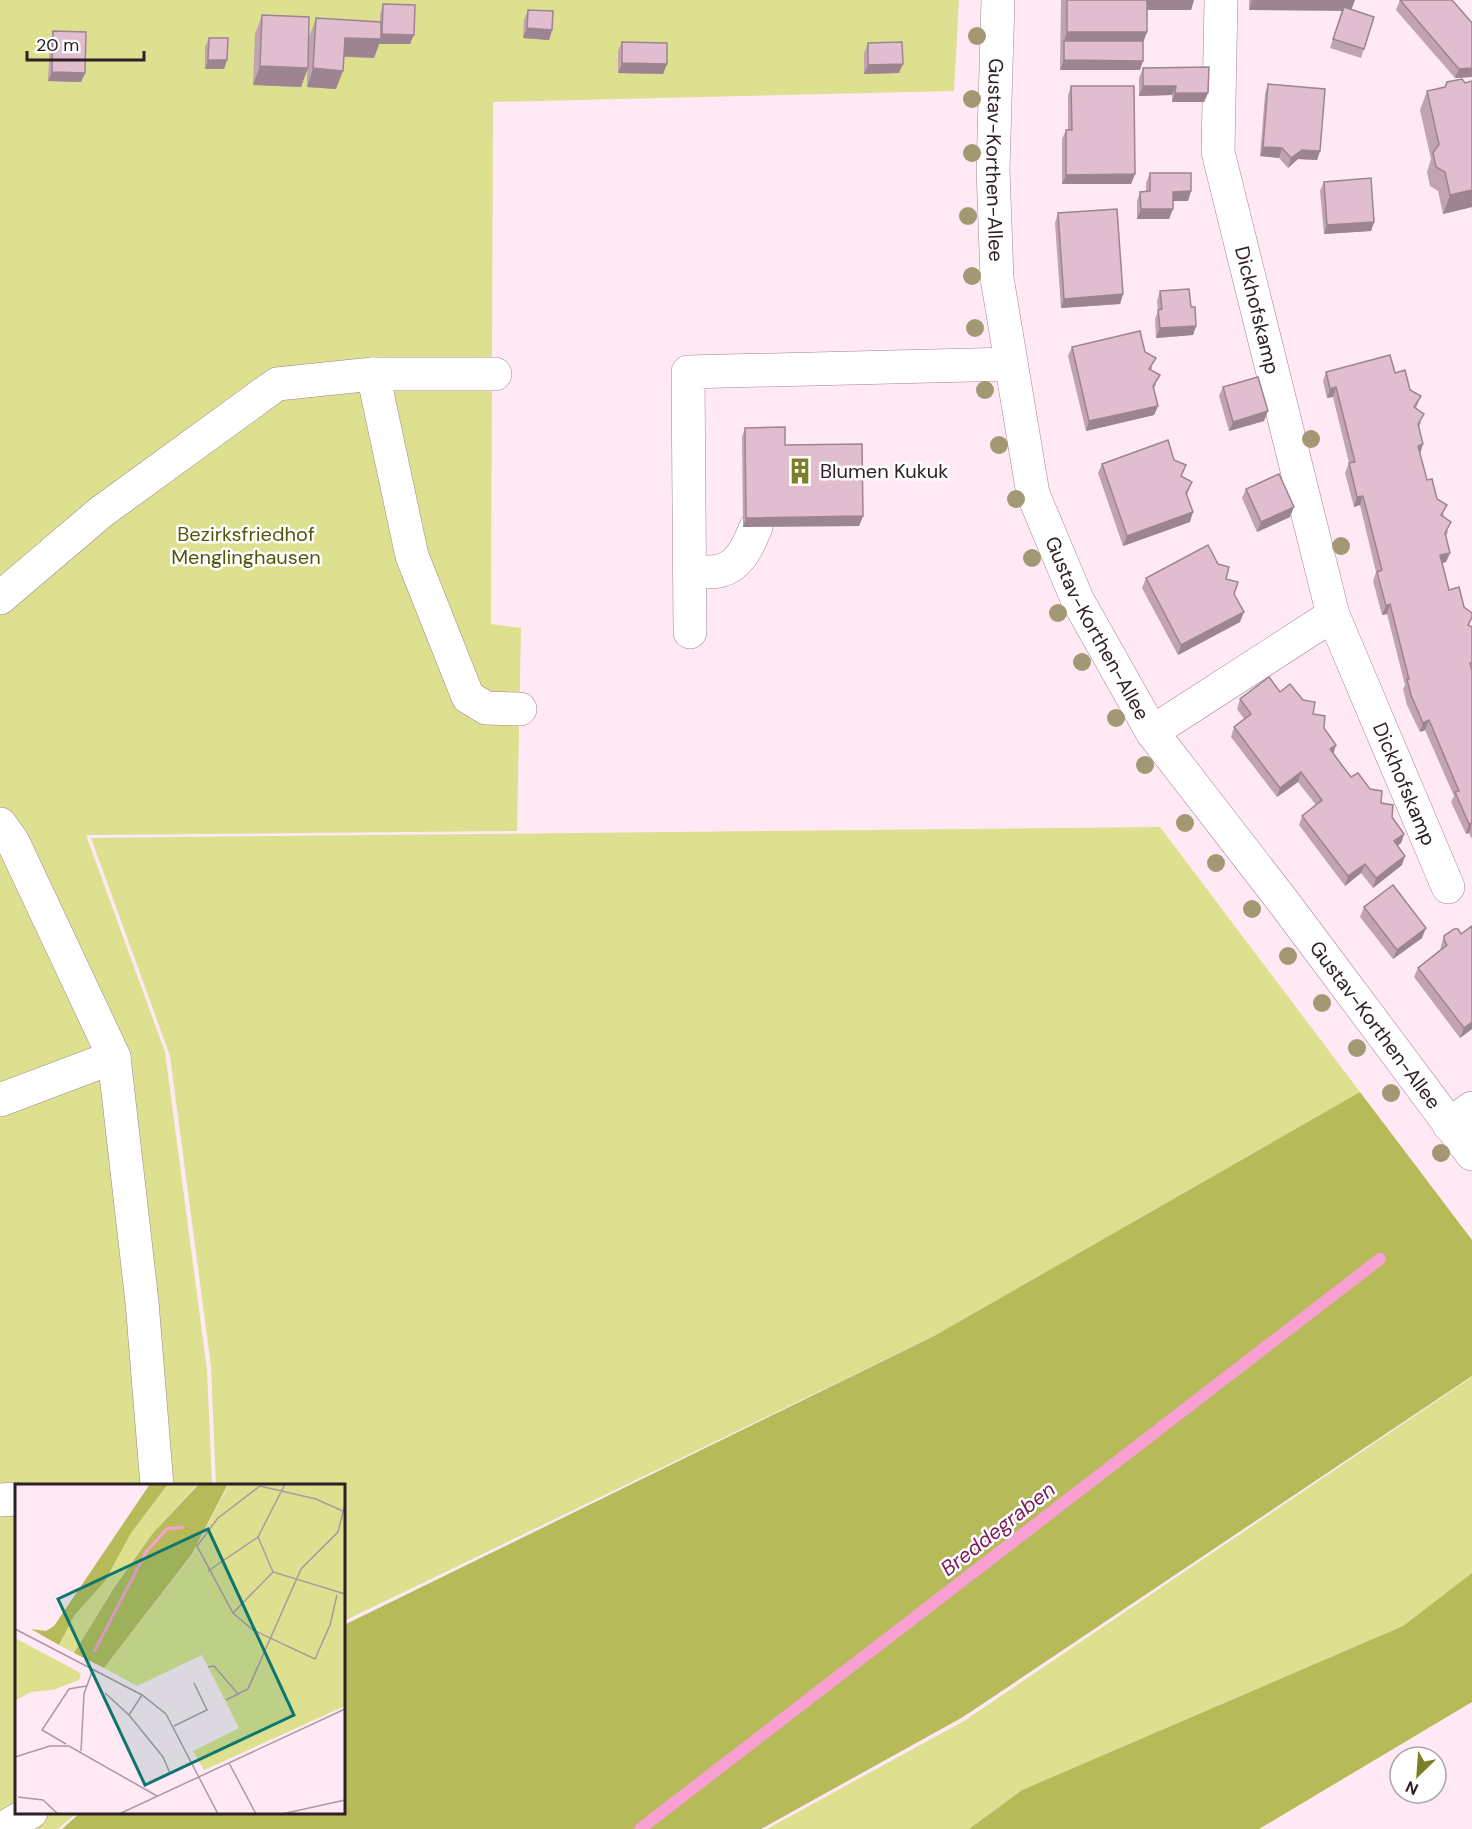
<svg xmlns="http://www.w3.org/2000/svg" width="1472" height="1829" font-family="'DM Sans',sans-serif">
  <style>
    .green { fill: #dde08e }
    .forest { fill: #b7ba58 }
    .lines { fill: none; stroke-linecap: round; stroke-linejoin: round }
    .stream { stroke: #f9a0d2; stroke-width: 12 }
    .minor-casing { stroke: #a38394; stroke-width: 34 }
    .minor { stroke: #fff; stroke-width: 33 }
    .tree { fill: #a29873 }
    .wall { fill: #c1a3b2 }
    .shaded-wall { fill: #9d8491 }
    .building { fill: #e0bdcf; stroke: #9d8491; stroke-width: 1.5 }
    .labels { text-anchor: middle; stroke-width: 5; stroke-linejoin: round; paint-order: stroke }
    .street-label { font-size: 20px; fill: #2e2027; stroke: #fff }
    .poi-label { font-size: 20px; fill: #2e2027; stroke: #fff; text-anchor: start }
    .park-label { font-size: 20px; fill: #55560a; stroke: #fff }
    .water-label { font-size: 21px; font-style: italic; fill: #7e175b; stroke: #fff }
    .inset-river { fill: none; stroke: #f9a0d2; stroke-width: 3 }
    .inset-road { fill: none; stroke: #ab99a2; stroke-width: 1.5 }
    .view { fill: #0f766e; fill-opacity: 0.15; stroke: #0f766e; stroke-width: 3 }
    .inset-edge { fill: none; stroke: #2e2027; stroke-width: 3 }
  </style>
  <rect width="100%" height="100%" fill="#ffe9f4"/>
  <g class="green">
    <path d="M0,0h959l-5,91 -461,11 -2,522 30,4 -4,203 -431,4 79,217 42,318 5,115 -196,1v326l61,1 -19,16h-58z"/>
    <path d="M1160,827l200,265 -426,244 -590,285v-135l-128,-1 -5,-119 -41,-310 -79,-218z"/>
    <path d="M1472,1377v196l-69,53 -381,164 -53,39h-202l197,-108z"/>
  </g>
  <g class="forest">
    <path d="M1360,1092l112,148v136l-509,341 -202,112h-699l18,-16 264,-1v-187l590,-289z"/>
    <path d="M1472,1573v129l-213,127h-290l53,-39 381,-164z"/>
  </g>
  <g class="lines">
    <path class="stream" d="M640,1829l740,-570"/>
    <g class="minor-casing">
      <g id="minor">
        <path id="s1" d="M998,0l-5,170 4,108 36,216 44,105 75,133 133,172 187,250"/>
        <path id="s2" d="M1221,0l-3,152 115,463"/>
        <path d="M373,374l39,182 56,141 18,11 34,1"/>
        <path d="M690,572c9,-1 21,1 29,-1 22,-5 29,-26 37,-44"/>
        <path d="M0,598l101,-86 176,-128 96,-10h122"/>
        <path d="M690,632l-2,-260 323,-8"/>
        <path id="s3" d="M1152,732l181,-117 115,272"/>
        <path d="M0,824l13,18 101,215 28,245 15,184"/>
        <path d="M0,1100l114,-43"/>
        <path d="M1449,1125l23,-17"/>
        <path d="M0,1500l16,-1"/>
        <path d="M2,1829l29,-17"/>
      </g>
    </g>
    <use href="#minor" class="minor"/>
  </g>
  <g class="tree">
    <circle cx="977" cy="36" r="9"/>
    <circle cx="972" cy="99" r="9"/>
    <circle cx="972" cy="153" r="9"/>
    <circle cx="968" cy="216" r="9"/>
    <circle cx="972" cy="276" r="9"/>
    <circle cx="975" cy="328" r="9"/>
    <circle cx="985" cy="390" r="9"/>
    <circle cx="1311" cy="439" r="9"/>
    <circle cx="999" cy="445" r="9"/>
    <circle cx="1016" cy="499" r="9"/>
    <circle cx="1341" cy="546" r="9"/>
    <circle cx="1032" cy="558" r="9"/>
    <circle cx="1058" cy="613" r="9"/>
    <circle cx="1082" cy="662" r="9"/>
    <circle cx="1116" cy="718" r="9"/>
    <circle cx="1145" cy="765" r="9"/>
    <circle cx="1185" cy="823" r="9"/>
    <circle cx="1216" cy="863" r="9"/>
    <circle cx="1252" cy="909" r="9"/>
    <circle cx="1288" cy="956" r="9"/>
    <circle cx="1322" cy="1003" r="9"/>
    <circle cx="1357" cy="1048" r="9"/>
    <circle cx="1391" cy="1093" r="9"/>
    <circle cx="1441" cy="1153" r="9"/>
  </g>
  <g class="wall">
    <path d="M1061,0h133l-3,10h-44v22l-4,9 -3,29h-80z"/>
    <path d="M1249,0h106l-4,9 13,40 -3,9 -31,-10 12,-38h-93z"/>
    <path d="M1400,0l72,23v54l-17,1 -59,-68z"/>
    <path d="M383,4l27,40 -31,-1 -5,15 -30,-1 -8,32 -29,-2v-19l-6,19 -48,-2 2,-51 7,-19 46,44 1,-22 7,-19 64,4v-8z"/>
    <path d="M528,10l24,20 -3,10 -26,-2 1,-18z"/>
    <path d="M53,31l32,42 -4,9 -33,-1 2,-40z"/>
    <path d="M209,38l18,22 -3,9h-19v-22z"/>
    <path d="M622,42l45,22 -4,10 -45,-1v-22z"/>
    <path d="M868,43l31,30 -35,1v-21z"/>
    <path d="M1143,68l65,25 -4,9h-32v-7l-33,1v-18z"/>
    <path d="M1472,81v126l-29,7 -5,-23 -8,-5 -3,-14 4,-13 -11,-49 7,-19z"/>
    <path d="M1268,84l52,67 -3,9 -19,-1 -10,9 -9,-10 -19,-2 5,-62z"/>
    <path d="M1071,86l64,88 -4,10h-69v-45l4,-9h2v-34z"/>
    <path d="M1150,173l41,18 -3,10h-15l-4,18h-32v-18l3,-9h6v-9z"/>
    <path d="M1324,182l50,40 -3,9 -47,3 -4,-43z"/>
    <path d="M1058,213l65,81 -3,10 -59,4 -6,-85z"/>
    <path d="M1160,291l31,16 5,19 -3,9 -37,3 -1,-19 3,-8 -1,-10z"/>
    <path d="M1072,347l73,5 7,16 -1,2 5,15 -2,3 4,18 -4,9 -68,16 -18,-75z"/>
    <path d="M1326,372l69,1 15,17 11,6 -5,12 5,15 -2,4 1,26 7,27 17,35 -1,2 5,15 -2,4 4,17 -4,9 -4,1 7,27 15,17 5,19 3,37v176l-3,-6 -3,1 -15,-32 3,-6 -29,-66 -5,2 -13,-27 -4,-16 2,-4 -18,-71 -5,1 -9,-34 3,-9 -16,-67 -6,2 -9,-34 4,-10 -16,-66 -6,1 -4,-17z"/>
    <path d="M1223,387l41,34 -35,10 -10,-35z"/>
    <path d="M745,428l40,17 78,71 -4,10 -116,1 -1,-90z"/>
    <path d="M1174,460l8,17 10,5 -5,13 3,27 -67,24 -25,-73 4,-9z"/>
    <path d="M1246,489l44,28 -33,15 -15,-34z"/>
    <path d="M1146,578l80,1 8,15 6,28 -62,33 -36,-67z"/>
    <path d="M1280,692l33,22 23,31 -3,9 18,23 30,26 23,31 -3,9 -4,3 5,19 -29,23 -12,-15 -16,13 -46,-61 3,-9 14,-11 -18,-23 -21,15 -46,-60 3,-10 10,-8 -7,-10 3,-10z"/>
    <path d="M1364,907l58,31 -29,21 -33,-42z"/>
    <path d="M1472,926v103l-12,9 -46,-61 4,-9 22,-18 1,-4 3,-10 17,-2z"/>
  </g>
  <g class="shaded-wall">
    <path d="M1143,0h51l-3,10h-51z"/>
    <path d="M1252,0h103l-4,11 -102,-1z"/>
    <path d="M527,28l25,2 -3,10 -26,-2z"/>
    <path d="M1067,32h80l-7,19 -76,-10z"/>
    <path d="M382,34l32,1 -4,9h-31z"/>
    <path d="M345,38l36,1 -7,19 -36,-2z"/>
    <path d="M208,60h19l-3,9h-19z"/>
    <path d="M1064,60l79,1 -3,9h-80z"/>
    <path d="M622,63l45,1 -4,10 -45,-1z"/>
    <path d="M903,64l-4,9 -35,1 4,-9z"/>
    <path d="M260,66l48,2 -7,19 -48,-2z"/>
    <path d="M313,68l30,3 -7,18 -29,-2z"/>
    <path d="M1472,68v9l-17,1 4,-9z"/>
    <path d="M52,72l33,1 -4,9 -33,-1z"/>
    <path d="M1143,86h33l-4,9 -33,1z"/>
    <path d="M1175,93h33l-4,9h-32z"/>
    <path d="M1263,147l19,1 -3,10 -19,-2z"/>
    <path d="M1302,150l18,1 -3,9 -19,-1 -10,9 3,-10z"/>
    <path d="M1135,174l-4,10h-69l4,-9z"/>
    <path d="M1472,190v17l-29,7 7,-19z"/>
    <path d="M1191,191l-3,10h-19l4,-9z"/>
    <path d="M1141,209h32l-4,10h-32z"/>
    <path d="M1374,222l-3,9 -47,3 3,-9z"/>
    <path d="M1123,294l-3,10 -59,4 3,-9z"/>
    <path d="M1196,326l-3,9 -37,3 4,-10z"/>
    <path d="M1336,387l-3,10 -6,1 3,-9z"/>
    <path d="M1158,406l-4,9 -68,16 3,-10z"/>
    <path d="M1268,411l-4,10 -35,10 4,-9z"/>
    <path d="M1423,444l-3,10 -2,-8z"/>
    <path d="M1363,496l-3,9 -6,2 3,-10z"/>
    <path d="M1294,507l-4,10 -33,15 4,-10z"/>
    <path d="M1193,512l-3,10 -67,24 4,-10z"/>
    <path d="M863,516l-4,10 -116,1 3,-9z"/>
    <path d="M1450,553l-4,9 -9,3 3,-10z"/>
    <path d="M1390,604l-3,10 -5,1 4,-9z"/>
    <path d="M1244,612l-4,10 -62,33 3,-10z"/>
    <path d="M1429,720l-4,10 -5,2 3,-9z"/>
    <path d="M1336,745l-3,10 -3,-6z"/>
    <path d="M1301,772l-3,10 -21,15 3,-9z"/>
    <path d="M1472,823l-3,10 -3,1 3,-10z"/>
    <path d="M1404,834l-3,9 -10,8 3,-10z"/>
    <path d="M1405,856l-3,9 -29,23 3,-10z"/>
    <path d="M1365,864l-4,9 -16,13 3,-10z"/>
    <path d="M1426,928l-4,10 -29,21 4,-9z"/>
    <path d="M1472,1022v7l-12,9 4,-10z"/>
  </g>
  <g class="building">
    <rect x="1067" y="0" width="80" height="32"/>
    <path d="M1400,0h52l20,23v45l-13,1z"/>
    <path d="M383,4l32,1 -1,30 -32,-1z"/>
    <path d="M1344,7l30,10 -10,32 -31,-10z"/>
    <path d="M528,10l25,1 -1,19 -25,-2z"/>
    <path d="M262,15l47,2 -1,51 -48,-2z"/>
    <path d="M316,18l65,4v17l-36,-1 -2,33 -30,-3z"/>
    <path d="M53,31l33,1 -1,41 -33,-1z"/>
    <path d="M209,38h19l-1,22h-19z"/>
    <path d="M1064,41h79v20l-79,-1z"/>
    <path d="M622,42l45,1v21l-45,-1z"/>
    <path d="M902,42l1,22 -35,1v-22z"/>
    <path d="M1209,67l-1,26h-33l1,-7h-33v-18z"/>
    <path d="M1462,79l3,4 7,-2v109l-22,5 -5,-23 -9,-5 -3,-14 6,-9 -12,-53 18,-4 2,-5z"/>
    <path d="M1268,84l57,5 -5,62 -18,-1 -11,8 -9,-10 -19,-1z"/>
    <path d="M1071,86h63l1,88 -69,1v-45h6z"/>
    <path d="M1150,173h41v18l-18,1v17h-32l-1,-17 10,-1z"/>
    <path d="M1371,178l3,44 -47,3 -3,-43z"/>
    <path d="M1117,209l6,85 -59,5 -6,-86z"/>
    <path d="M1189,289l2,18h4l1,19 -36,2 -2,-18 4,-1 -2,-18z"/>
    <path d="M1140,331l5,21 11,6 -7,11 11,6 -7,11 5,20 -69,15 -17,-74z"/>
    <path d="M1390,355l5,18 10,-3 5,20 11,6 -7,11 10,7 -6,10 5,20 -5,2 9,34 5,-1 5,20 10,6 -6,10 10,7 -6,11 5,20 -10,2 9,35 10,-3 5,20 8,6v4l-4,8 4,2v36h-2l2,7v153l-3,1 -14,-32 4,-1 -30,-71 -6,3 -12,-28 -4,-16h2l-19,-75 -4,2 -9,-34 5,-2 -19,-74 -6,1 -8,-34 6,-1 -19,-75 -6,2 -4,-17z"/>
    <path d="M1258,377l10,34 -35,11 -10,-35z"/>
    <path d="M785,427v18l77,-1 1,72 -117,2 -1,-90z"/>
    <path d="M1168,440l6,20 12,5 -5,11 11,6 -6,11 7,19 -66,24 -25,-72z"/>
    <path d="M1279,474l15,33 -33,15 -15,-33z"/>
    <path d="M1208,545l10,19 11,3 -3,12 12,3 -4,12 10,18 -63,33 -35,-67z"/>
    <path d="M1269,677l11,15 10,-8 13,16 12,2 -2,12 12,2 -1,12 12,17 -6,4 11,15 10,13 7,-4 12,16 12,2 -1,12 12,2 -1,12 12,17 -10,7 11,15 -29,22 -11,-14 -17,12 -46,-60 20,-16 -21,-28 -21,16 -46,-61 17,-13 -11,-15z"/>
    <path d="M1393,885l33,43 -29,22 -33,-43z"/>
    <path d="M1472,926v96l-8,6 -46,-60 29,-23 -3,-5v-4l10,-7h4l3,5z"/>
  </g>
  <defs>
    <g id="building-bare" transform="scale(2.07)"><path d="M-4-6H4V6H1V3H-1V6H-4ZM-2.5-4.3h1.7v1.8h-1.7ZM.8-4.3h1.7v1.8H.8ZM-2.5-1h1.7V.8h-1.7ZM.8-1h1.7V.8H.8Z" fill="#7d7f28" stroke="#fff" stroke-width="2.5" paint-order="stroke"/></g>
  </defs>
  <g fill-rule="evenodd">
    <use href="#building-bare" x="800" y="471"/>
  </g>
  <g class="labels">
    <g class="street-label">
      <text dy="7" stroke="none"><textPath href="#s1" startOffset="160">Gustav-Korthen-Allee</textPath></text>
      <text dy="7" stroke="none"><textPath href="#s2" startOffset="315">Dickhofskamp</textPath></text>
      <text dy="7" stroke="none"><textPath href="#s1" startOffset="646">Gustav-Korthen-Allee</textPath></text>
      <text dy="7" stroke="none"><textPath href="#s3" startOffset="399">Dickhofskamp</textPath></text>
      <text dy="7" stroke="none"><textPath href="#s1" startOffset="1132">Gustav-Korthen-Allee</textPath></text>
    </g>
    <g class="poi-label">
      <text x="820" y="478">Blumen Kukuk</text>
    </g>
    <g class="park-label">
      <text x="246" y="541">Bezirksfriedhof<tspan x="246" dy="23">Menglinghausen</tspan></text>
    </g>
    <g class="water-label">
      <text transform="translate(998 1529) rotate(-38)" y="7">Breddegraben</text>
    </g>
  </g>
  <g transform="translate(15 1484)">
    <rect width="330" height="330" fill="#ffe9f4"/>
    <path d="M153,0h30l-45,49 -38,52 -41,68 -15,-8 15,-29 31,-35 26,-48zM214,0h116v222l-141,64 -11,-19 46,-23 -37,-73 -65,31 -33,-18 88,-113zM0,154l62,33 4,3 -2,6 -26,10 -22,2 -15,8z" fill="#dde08e"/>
    <path d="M135,0h18l-37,49 -26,48 -31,35 -15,29 -28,-16 15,2 8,-5zM184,0h29l-36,70 -88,114 -30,-15 41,-67 38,-53z" fill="#b7ba58"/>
    <path class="inset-river" d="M79,168l52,-100 21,-23 17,-2"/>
    <path class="inset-road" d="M243,53l15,35 72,22M193,87l50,-34 27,-53M322,111l-7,30 -15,34 -62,-29 -20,-17 -36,-67 21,-28 42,-32 56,13 29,13M218,129l40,-41M0,145l127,66 24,19 52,100M193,183l6,-1 25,29M90,209l24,22 13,-20M211,216l22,-11 53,-120 37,-37 7,-28M114,231l34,42 7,16M159,242l33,-16 -13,-27M51,260l-24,-14 27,-41 17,-3M66,267l3,-57 9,-25M0,273l35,-11h19l88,50M214,279l27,51M3,313l25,3 15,14M104,330l226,-105M267,330l63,-14"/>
    <path class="view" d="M193,45l86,186 -149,70 -87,-186z"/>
    <rect width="330" height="330" class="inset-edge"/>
  </g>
  <g transform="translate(1418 1775) rotate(205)"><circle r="28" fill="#ffffff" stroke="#aba6a9" stroke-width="1.5"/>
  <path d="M0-4.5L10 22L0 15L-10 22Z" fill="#7d7f28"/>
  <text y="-9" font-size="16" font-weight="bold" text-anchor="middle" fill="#2e2027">N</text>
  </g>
  <path d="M27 51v9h117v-9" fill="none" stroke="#2e2027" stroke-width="3"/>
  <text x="36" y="51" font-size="18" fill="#2e2027" stroke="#ffffff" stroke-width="4.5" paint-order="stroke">20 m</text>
</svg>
